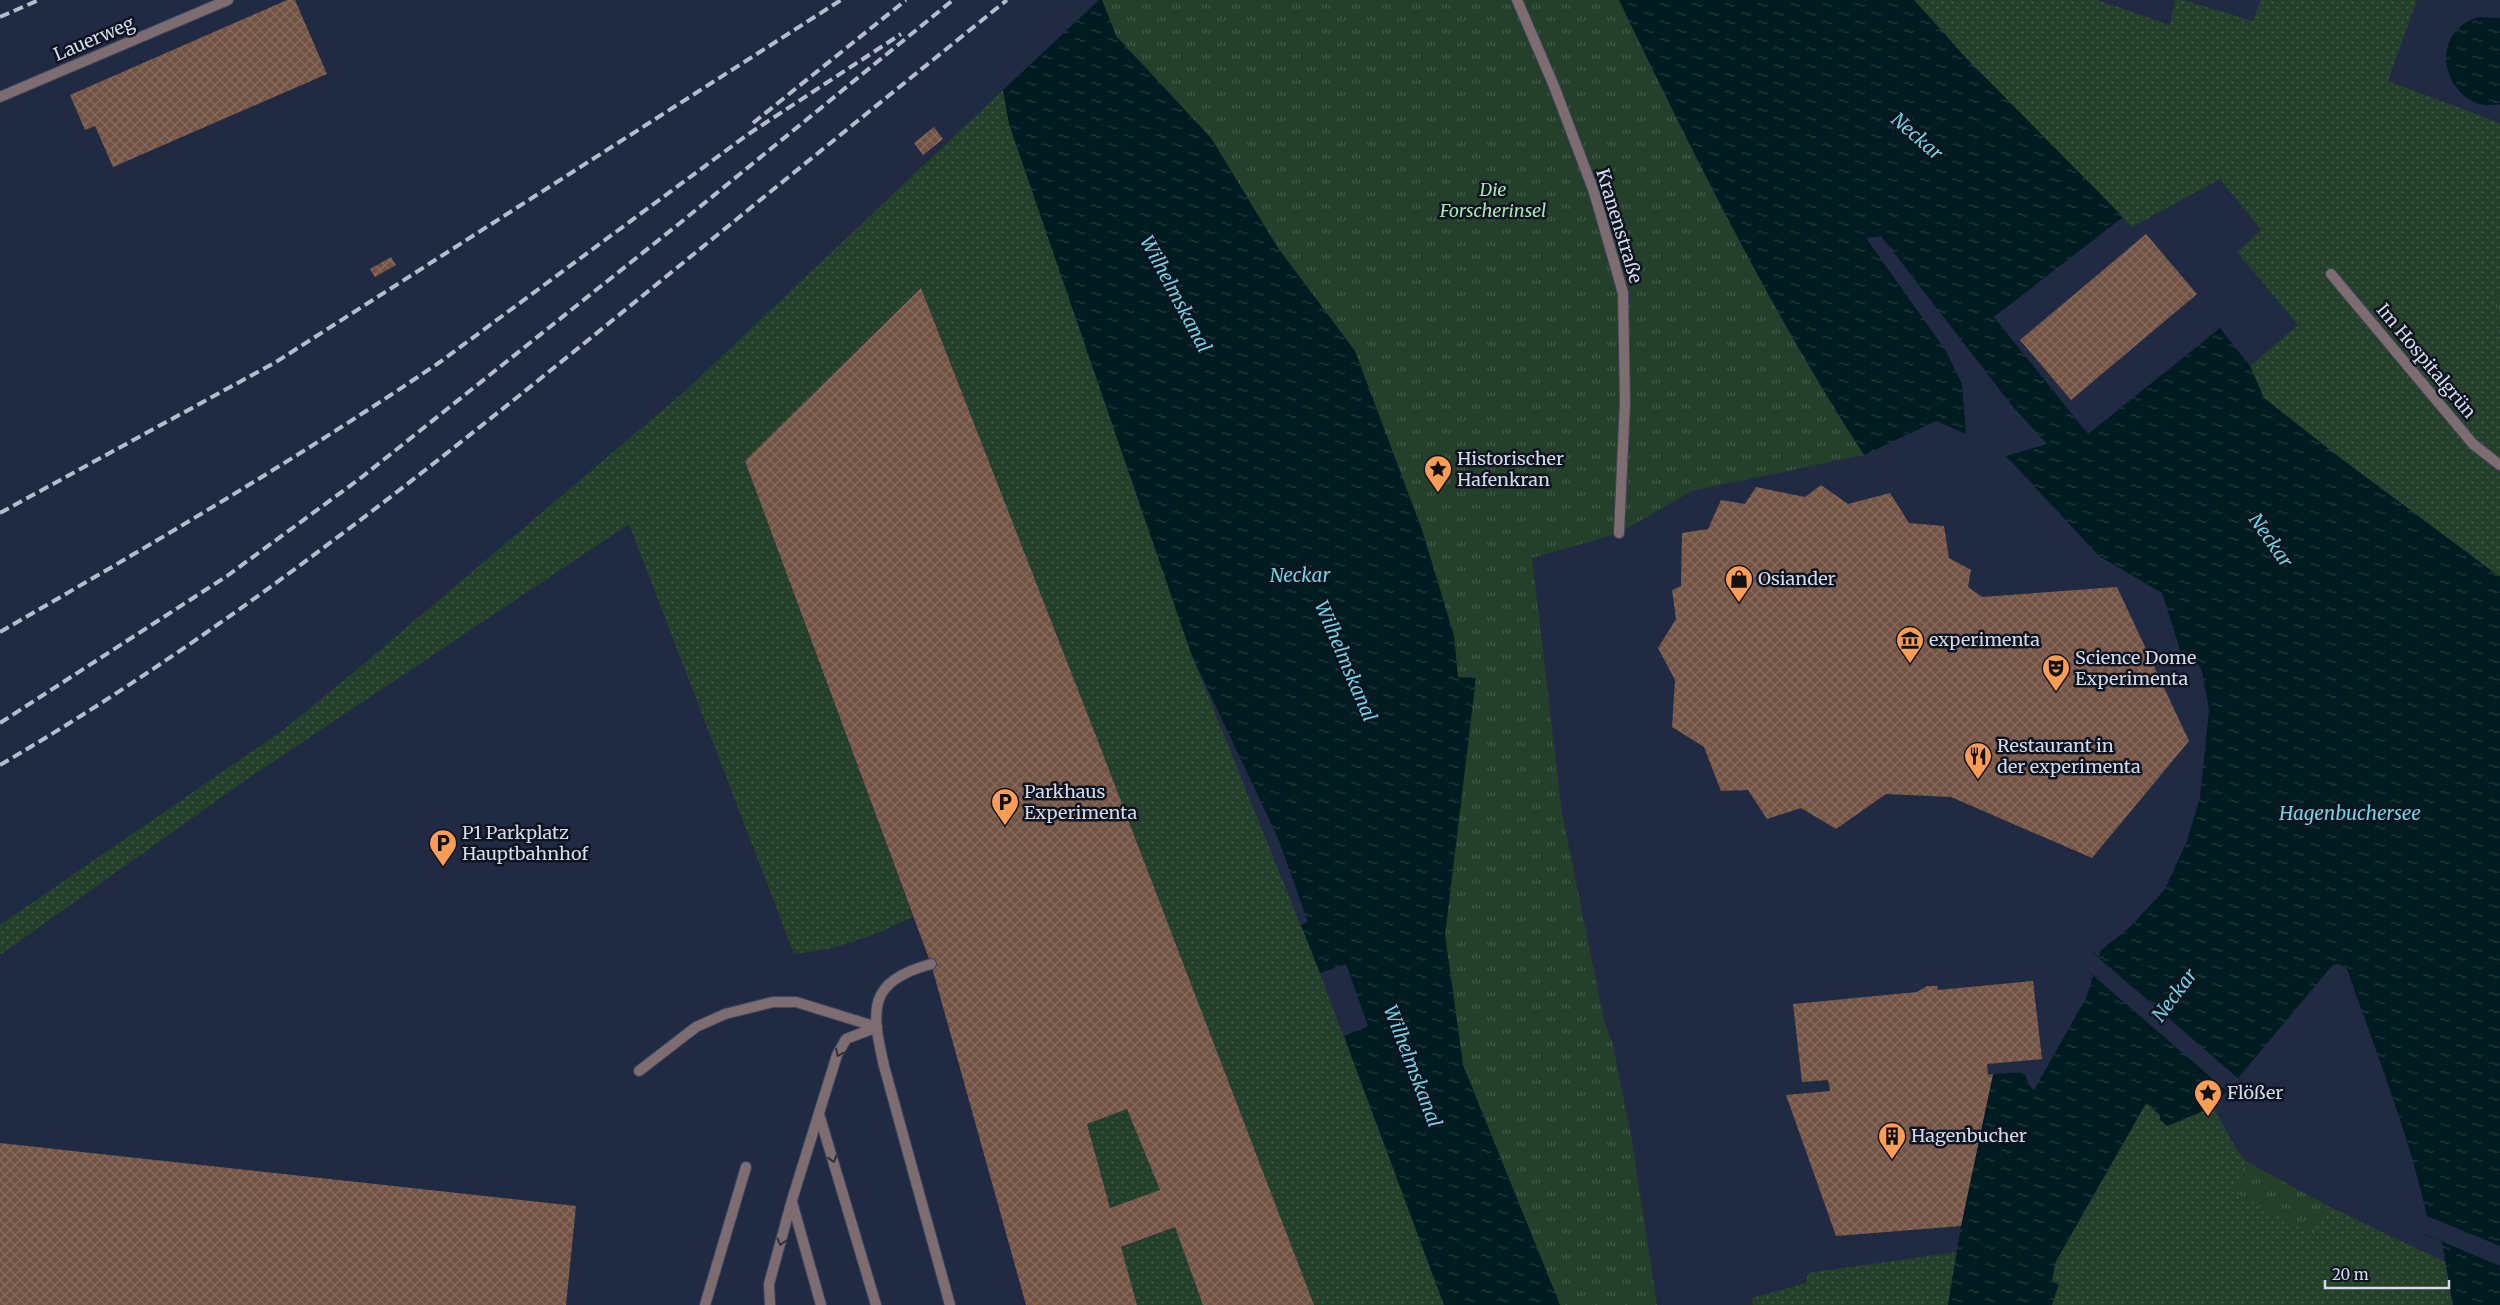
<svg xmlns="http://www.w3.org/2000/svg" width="2500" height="1305" font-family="Merriweather,serif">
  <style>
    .grass { fill: url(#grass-dots) }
    .park { fill: url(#park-tufts) }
    .water { fill: url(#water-ripples) }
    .pier { fill: #202a43 }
    .building { fill: url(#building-cross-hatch); fill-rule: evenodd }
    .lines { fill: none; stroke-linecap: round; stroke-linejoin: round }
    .lane-casing { stroke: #3d465e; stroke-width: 12 }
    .lane { stroke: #7d6d71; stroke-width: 10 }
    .rail { stroke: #b4bcce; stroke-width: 4; stroke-dasharray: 10 5; stroke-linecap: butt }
    .oneway { stroke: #302e38 }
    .labels { text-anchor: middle; stroke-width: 5; stroke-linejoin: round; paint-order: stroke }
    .street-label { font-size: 18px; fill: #d4dcec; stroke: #0f131f }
    .park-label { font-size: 18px; font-style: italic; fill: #a6e4b1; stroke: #0f131f }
    .poi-label { font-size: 18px; fill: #d4dcec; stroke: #0f131f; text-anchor: start }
    .water-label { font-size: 19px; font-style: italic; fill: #71d4e3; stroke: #0f131f }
  </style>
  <defs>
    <pattern id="grass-dots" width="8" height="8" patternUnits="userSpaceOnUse" patternTransform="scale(1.25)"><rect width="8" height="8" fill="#24402a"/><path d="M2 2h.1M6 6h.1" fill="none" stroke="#435b49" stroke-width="1.8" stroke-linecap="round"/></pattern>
    <pattern id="park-tufts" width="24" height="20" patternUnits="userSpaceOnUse" patternTransform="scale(1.25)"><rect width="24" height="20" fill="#24402a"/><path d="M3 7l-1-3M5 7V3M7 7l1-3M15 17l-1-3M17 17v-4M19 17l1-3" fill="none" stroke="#435b49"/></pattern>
    <pattern id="water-ripples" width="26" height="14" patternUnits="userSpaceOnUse" patternTransform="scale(1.25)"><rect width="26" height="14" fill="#001c21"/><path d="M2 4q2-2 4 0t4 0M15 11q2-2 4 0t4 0" fill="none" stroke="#243c41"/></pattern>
    <pattern id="building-cross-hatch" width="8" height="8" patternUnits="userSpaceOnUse" patternTransform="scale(1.25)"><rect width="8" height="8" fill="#735444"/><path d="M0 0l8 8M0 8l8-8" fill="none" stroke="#866c5f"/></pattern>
  </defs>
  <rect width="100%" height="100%" fill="#202a43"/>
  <g class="grass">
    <path d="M1914,0h183l73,25 5,-25h8l70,21 8,-21h156l-29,81 112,42v166l-6,2 6,47v239l-161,-120 -75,-59 -14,-32 48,-41 -61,-73 24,-22 -41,-51 -88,48 -166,-169z"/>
    <path d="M1003,90l6,34 183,532 128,317 124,332h-130l-218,-569 -175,-448 -176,173 168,456 -40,18 -43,14 -36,5 -165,-430 -382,255 -247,176v-30l283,-195 71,-58 331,-281z"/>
    <path d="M2147,1102l13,13 7,11 46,-19 22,40 12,15 81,44 117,56 8,43h-401l7,-21 -7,-3 3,-18z"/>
    <path d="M1127,1109l33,81 -50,18 -23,-84z"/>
    <path d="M1175,1227l28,78h-66l-16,-57z"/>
    <path d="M1957,1252l-9,53h-195l-1,-7 54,-15 2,-10z"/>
  </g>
  <g class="park">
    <path d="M1102,0h517c75,155 151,310 245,455l-172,36 -73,42 -87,25 30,255 43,212 7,16 19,94 26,170h-97l-97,-240 -18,-130 30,-257 -17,-1 -4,-41 -31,-103 -68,-182 -77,-103 -67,-110 -95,-102z"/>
    <path d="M2500,289v49l-6,-47z"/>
    <path d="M2247,1162l81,44 -15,29 -81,-44z"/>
  </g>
  <g class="water">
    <path d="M967,0h135l14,36 95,102 67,110 77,103 68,182 31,103 4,41 18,1 -31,257 18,130 97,240h-116l-100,-269 24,-10 -22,-62 -26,9 -19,-48 7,-3 -30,-84 -86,-182 -183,-532 -6,-34z"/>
    <path d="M1619,0h295l52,58 157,159 -129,100 94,117 132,-106 30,38 14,32 75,59 161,120v728h-47l-11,-63 -34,-15 7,-16 12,5c-19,-85 -52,-166 -80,-247l-8,-5 -6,1 -7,8 -88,105 9,8 -11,13 -10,-7 -13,15 -46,19 -7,-6v-5l-14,-12 -91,160 -3,18 7,2 -7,22h-104l13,-79 32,-152 31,-2 5,13 5,5 53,-94 6,-20 -19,-17 11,-13 14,11 1,-6 30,-24 35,-38 22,-48 13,-44 9,-87 -7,-38 -9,-21 -11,5 -20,-63 -63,-37 -93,-100 41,-12 -34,-37 -132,-171 -15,2 80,113 16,33 4,50 -30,-13 -72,34c-94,-145 -170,-300 -245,-455z"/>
    <path d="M2478,17l22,1v86c-49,12 -81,-67 -22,-87z"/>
  </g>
  <g class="pier">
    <path d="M964,0h135l-98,92z"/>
    <path d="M2085,946l162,140 -11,13 -162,-140z"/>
    <path d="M2415,1211l85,35v20l-92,-39z"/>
  </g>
  <g class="building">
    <path d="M287,0h8l32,74 -214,93 -18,-41 -10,4 -15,-35z"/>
    <path d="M934,127l9,12 -20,16 -9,-12z"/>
    <path d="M2146,234l51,60 -126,106 -51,-60z"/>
    <path d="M391,257l5,8 -21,12 -5,-8z"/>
    <path d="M921,288l175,448 218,569h-111l-28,-78 -54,20 16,58h-111l-95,-341 -186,-503zM1127,1109l33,81 -50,18 -23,-84z"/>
    <path d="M1821,485l27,19 42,-11 19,30 35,3 5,32 22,12 -3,17 14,10 135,-10 72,154 -97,117 -141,-61 -65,-3 -50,35 -35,-21 -34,11 -19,-29 -27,1 -17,-44 -32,-20 3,-47 -17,-32 18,-29 -4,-29 9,-4 1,-53 26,-4 13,-29 24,4 11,-17 49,10z"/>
    <path d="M2033,981l9,78 -55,5 1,11 5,-1 -32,152 -125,10 -50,-141 44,-4 -2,-11 -26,2 -9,-78 124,-12 10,-6h10l1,4z"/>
    <path d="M0,1143l576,63 -10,99h-566z"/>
  </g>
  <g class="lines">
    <g class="lane-casing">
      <g id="lane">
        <path d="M1517,0l37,86 40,106 29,101 2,109 -6,131"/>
        <path d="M0,97l228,-97"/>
        <path d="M2331,274l142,170 27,21"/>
        <path d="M931,964c-64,18 -60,45 -47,102l66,239"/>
        <path d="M639,1071l57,-44 29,-13 48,-12h23l81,25"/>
        <path d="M819,1114l57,191"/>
        <path d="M792,1202l29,103"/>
        <path d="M705,1305l41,-138"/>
        <path d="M770,1305l-1,-21 23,-84 45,-145 9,-16 31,-12"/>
      </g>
    </g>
    <use href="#lane" class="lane"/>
    <g class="rail">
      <path d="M0,17l39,-17"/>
      <path d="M753,123l153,-123"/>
      <path d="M0,513l276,-151 565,-362"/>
      <path d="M0,632c149,-86 297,-173 440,-270l307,-227 154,-101"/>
      <path d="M0,723l227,-147 135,-99 318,-254 273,-223"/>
      <path d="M0,765c209,-122 399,-272 587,-424 140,-114 280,-228 420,-341"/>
    </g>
  </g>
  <defs><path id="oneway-chevron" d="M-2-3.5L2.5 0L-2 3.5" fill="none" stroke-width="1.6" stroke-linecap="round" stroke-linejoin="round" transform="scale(1.25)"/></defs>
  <g class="oneway">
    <use href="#oneway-chevron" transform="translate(839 1053) rotate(116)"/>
    <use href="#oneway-chevron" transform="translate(833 1159) rotate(73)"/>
    <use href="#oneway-chevron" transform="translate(781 1242) rotate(105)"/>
  </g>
  <defs>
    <g id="sight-pin" transform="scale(1.4375)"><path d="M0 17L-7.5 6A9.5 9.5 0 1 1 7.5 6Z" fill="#fd9d55" stroke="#0f131f"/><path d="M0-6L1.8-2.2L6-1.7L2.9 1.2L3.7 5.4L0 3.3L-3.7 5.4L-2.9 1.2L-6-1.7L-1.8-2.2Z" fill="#111"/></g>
    <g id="shop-pin" transform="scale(1.4375)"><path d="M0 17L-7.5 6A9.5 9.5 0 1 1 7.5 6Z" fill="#fd9d55" stroke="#0f131f"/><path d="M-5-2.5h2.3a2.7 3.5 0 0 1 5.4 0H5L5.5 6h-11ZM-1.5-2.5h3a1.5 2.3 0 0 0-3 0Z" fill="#111"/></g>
    <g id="museum-pin" transform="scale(1.4375)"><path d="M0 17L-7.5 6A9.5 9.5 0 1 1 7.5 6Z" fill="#fd9d55" stroke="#0f131f"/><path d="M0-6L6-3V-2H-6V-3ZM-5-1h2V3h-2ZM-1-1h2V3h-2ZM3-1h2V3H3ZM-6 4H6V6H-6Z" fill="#111"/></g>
    <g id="theatre-pin" transform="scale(1.4375)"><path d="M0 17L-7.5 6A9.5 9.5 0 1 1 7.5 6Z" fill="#fd9d55" stroke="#0f131f"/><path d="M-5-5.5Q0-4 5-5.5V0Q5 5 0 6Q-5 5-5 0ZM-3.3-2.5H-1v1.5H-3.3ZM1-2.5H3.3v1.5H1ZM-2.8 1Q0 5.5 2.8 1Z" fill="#111"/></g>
    <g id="restaurant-pin" transform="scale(1.4375)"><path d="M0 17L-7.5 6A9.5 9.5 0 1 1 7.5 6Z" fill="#fd9d55" stroke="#0f131f"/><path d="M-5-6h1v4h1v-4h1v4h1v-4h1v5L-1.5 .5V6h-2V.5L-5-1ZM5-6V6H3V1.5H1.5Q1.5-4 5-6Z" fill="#111"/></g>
    <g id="parking-pin" transform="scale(1.4375)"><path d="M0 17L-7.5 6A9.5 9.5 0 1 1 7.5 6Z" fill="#fd9d55" stroke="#0f131f"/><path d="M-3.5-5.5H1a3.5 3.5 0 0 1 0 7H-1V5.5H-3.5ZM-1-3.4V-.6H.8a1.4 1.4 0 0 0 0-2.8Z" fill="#111"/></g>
    <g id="building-pin" transform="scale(1.4375)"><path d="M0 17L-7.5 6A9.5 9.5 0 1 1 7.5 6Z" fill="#fd9d55" stroke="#0f131f"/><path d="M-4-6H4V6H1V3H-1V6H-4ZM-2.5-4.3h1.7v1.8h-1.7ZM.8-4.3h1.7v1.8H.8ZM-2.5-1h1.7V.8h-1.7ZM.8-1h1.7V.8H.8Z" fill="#111"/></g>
  </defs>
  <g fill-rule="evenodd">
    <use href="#sight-pin" x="1438" y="469"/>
    <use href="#shop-pin" x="1739" y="579"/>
    <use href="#museum-pin" x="1910" y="640"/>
    <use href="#theatre-pin" x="2056" y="668"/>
    <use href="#restaurant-pin" x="1978" y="756"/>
    <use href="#parking-pin" x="1005" y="802"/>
    <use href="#parking-pin" x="443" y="843"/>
    <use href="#sight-pin" x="2208" y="1093"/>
    <use href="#building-pin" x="1892" y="1136"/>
  </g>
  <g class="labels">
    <g class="street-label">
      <text transform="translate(94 39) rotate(-23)" y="6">Lauerweg</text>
      <text transform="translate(1619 226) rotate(73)" y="6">Kranenstraße</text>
      <text transform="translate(2426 361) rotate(50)" y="6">Im Hospitalgrün</text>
    </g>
    <g class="park-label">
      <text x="1493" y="196">Die<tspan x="1493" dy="21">Forscherinsel</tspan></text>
    </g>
    <g class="poi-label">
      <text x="1457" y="465">Historischer<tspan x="1457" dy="21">Hafenkran</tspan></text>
      <text x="1758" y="585">Osiander</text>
      <text x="1929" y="646">experimenta</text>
      <text x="2075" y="664">Science Dome<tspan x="2075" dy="21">Experimenta</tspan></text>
      <text x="1997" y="752">Restaurant in<tspan x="1997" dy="21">der experimenta</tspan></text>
      <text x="1024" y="798">Parkhaus<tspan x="1024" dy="21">Experimenta</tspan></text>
      <text x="462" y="839">P1 Parkplatz<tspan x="462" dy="21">Hauptbahnhof</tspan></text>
      <text x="2227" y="1099">Flößer</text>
      <text x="1911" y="1142">Hagenbucher</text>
    </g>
    <g class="water-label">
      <text transform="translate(1917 136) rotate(41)" y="7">Neckar</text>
      <text transform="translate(1176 294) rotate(62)" y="7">Wilhelmskanal</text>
      <text transform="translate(2271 540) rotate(55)" y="7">Neckar</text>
      <text x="1300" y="582">Neckar</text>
      <text transform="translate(1346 661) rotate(67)" y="7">Wilhelmskanal</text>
      <text x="2350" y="820">Hagenbuchersee</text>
      <text transform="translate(2174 995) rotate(-53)" y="7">Neckar</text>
      <text transform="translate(1413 1066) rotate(69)" y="7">Wilhelmskanal</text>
    </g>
  </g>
  <path d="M2325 1280v8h124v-8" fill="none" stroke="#d4dcec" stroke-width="2.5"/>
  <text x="2332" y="1280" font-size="15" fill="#d4dcec" stroke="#0f131f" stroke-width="4" paint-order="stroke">20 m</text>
</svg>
